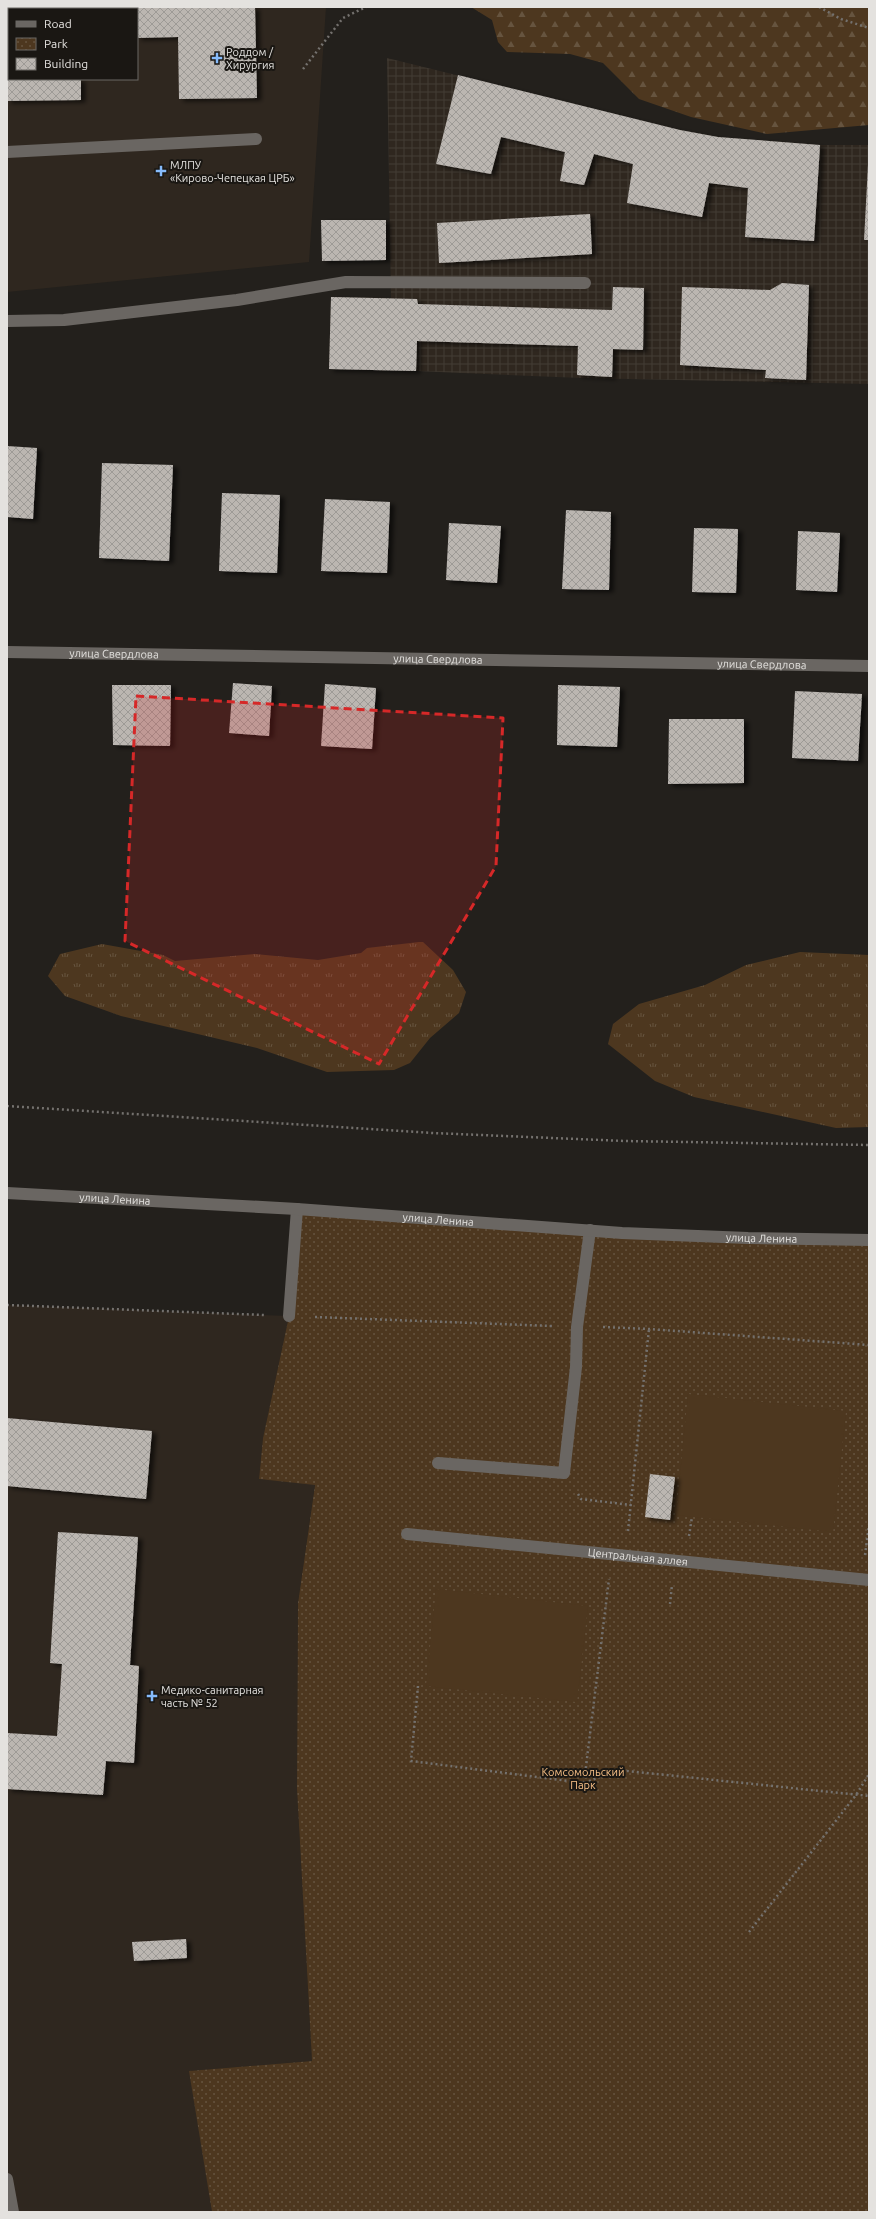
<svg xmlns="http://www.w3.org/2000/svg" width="876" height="2219" font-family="Ubuntu,sans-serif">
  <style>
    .built { fill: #2f271f; fill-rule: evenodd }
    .industrial { fill: url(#industrial-grid) }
    .grass { fill: url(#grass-tufts) }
    .forest { fill: url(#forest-firs) }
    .park { fill: url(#park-dots) }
    .pitch { fill: #4d371f }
    .building { fill: url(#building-cross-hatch); filter: url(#shadow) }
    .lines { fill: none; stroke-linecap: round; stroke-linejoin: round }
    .path { stroke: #74716e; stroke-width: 2.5; stroke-dasharray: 2 3; stroke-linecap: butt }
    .lane { stroke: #6a6662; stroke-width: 12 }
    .street { stroke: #6a6662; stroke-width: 12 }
    .secondary { stroke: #6a6662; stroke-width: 12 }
    .marked { fill: #d62828; fill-opacity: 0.2; stroke: #d62828; stroke-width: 3; stroke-dasharray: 8 5; stroke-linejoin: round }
    .poi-dot { fill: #86bbfb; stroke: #1a1713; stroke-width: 1.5 }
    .labels { text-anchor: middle; stroke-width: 4; stroke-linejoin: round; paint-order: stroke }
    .poi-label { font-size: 11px; fill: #e4e2df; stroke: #1a1713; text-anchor: start }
    .street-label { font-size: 11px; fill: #e4e2df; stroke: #1a1713 }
    .park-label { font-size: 11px; fill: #fac288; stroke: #1a1713 }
  </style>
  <defs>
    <pattern id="industrial-grid" width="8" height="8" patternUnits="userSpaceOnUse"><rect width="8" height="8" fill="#2f271f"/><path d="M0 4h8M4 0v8" fill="none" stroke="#433c34"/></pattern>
    <pattern id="grass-tufts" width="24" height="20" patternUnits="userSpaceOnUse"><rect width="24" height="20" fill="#4d371f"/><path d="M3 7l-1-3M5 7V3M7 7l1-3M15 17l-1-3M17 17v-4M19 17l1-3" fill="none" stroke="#66543f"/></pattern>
    <pattern id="forest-firs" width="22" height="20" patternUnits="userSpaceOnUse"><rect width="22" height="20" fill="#4d371f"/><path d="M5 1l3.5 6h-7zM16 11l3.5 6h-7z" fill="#66543f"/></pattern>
    <pattern id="park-dots" width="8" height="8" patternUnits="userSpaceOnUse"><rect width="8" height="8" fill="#4d371f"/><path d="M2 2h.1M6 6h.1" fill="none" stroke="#66543f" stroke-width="1.8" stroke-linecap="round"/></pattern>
    <pattern id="building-cross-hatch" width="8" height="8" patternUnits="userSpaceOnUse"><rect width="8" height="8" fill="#bbb6b1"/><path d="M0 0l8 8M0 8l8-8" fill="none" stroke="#9d9a96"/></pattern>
    <filter id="shadow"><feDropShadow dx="4.5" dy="2.5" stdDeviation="2" flood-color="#0009"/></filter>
  </defs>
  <rect width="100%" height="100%" fill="#23201c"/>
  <g class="built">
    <path d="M7,7h319l-17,255 -302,30zM9,9h128v70h-128z"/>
    <path d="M7,1305l282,11 -26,122 -4,41 56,5 -17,119 -1,186 15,272 -122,10 22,141h-205z"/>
  </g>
  <path class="industrial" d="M387,58l293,72 38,7 101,8h50v239l-288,-6 -165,-7 -87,-2 2,-72 60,1z"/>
  <g class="grass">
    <path d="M419,942h4l30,28 13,22 -7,21 -29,25 -20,25 -16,7 -67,2 -70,-24 -136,-32 -56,-20 -17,-20 12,-22 42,-10 61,11 12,6 80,-7 63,6 43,-7 6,-5z"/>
    <path d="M800,952l69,3v172l-33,1 -142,-31 -39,-16 -47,-37 5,-20 26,-20 66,-19 41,-20z"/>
  </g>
  <path class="forest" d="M471,7h398v118l-102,9 -76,-17 -52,-18 -36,-36 -33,-9 -63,-2 -9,-10 -6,-22z"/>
  <path class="park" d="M297,1209l193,13 379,18v972h-657l-23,-141 123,-10 -15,-272 1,-186 17,-118 -56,-6 4,-41 26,-122z"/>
  <g class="pitch">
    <path d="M688,1394l158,17 -13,121 -157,-17z"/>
    <path d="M436,1589l152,17 -11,96 -151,-16z"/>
  </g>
  <g class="building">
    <path d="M7,7h248l2,91 -78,1 -1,-62 -41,1v-29h-128v70h72v21l-74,1z"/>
    <path d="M458,75l222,55 38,7 102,8 -6,96 -69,-4 3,-49 -39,-5 -7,34 -75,-14 6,-39 -39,-10 -10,31 -24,-4 5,-29 -64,-15 -10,37 -55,-10z"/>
    <path d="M868,165h1v75h-5z"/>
    <path d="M590,214l2,40 -153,9 -2,-40z"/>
    <path d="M321,220h65v40l-64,1z"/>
    <path d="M782,283l27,2 -3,95 -41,-2 1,-8 -86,-5 2,-78 88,3z"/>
    <path d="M613,287l31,1 -1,62 -30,-1 -1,28 -35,-2 1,-29 -161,-5 -1,30 -87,-2 2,-72 86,2 1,5 194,6z"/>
    <path d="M7,446l30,2 -4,71 -26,-2z"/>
    <path d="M102,463l71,2 -4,96 -70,-3z"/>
    <path d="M222,493l58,2 -3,78 -58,-2z"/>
    <path d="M325,499l65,3 -3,71 -66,-2z"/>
    <path d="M566,510l45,2 -2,78 -47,-1z"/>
    <path d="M449,523l52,3 -4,57 -51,-3z"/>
    <path d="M694,528l44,1 -2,64 -44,-1z"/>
    <path d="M798,531l42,2 -3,59 -41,-2z"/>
    <path d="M233,683l39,3 -3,50 -40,-3z"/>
    <path d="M325,684l51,4 -4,61 -51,-3z"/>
    <path d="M112,685h59l-1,61 -57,-1z"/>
    <path d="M558,685l62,2 -3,60 -60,-2z"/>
    <path d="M795,691l67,3 -4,67 -66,-3z"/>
    <path d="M669,719h75v64l-76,1z"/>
    <path d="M7,1418l145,13 -6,68 -139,-13z"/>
    <path d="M650,1474l25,3 -5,43 -25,-3z"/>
    <path d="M58,1532l80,5 -8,128 9,1 -5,97 -28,-2 -3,34 -96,-6v-56l50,3 5,-72 -12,-1z"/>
    <path d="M186,1939l1,19 -53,3 -2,-19z"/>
  </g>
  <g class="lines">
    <g class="path">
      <path d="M819,7l22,12 28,9"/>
      <path d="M303,69l40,-51 23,-11"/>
      <path d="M7,1106l426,27 192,8 244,4"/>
      <path d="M7,1305l257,10"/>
      <path d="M315,1317l237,9"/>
      <path d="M603,1327l46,2 220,16"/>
      <path d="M578,1494l3,5 50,6"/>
      <path d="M628,1531l21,-202"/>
      <path d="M689,1536l3,-19"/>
      <path d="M865,1555l4,-30"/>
      <path d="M670,1604l2,-19"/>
      <path d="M418,1686l-7,75 173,22 34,-13 251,26"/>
      <path d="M584,1783l25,-204"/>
      <path d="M749,1932l107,-137 13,-21"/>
    </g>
    <g class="lane">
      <path d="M7,152l249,-13"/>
      <path d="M7,321l57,-1 173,-20 109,-18 239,1"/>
      <path d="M289,1316l8,-107"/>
      <path d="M438,1463l126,10 12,-106 1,-40 13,-97"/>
      <path d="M7,2179l6,33"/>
    </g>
    <g class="street">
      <path id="s1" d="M7,652l862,14"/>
      <path id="s2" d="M407,1534l462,46"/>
    </g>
    <path class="secondary" id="s3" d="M7,1193l290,16 325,24 126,5 121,2"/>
  </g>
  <path class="marked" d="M136,696l367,22 -7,148 -117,198 -254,-123z"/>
  <g class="poi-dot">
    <path d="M215 52h4v4h4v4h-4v4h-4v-4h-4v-4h4z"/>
    <path d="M159 165h4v4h4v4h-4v4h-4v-4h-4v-4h4z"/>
    <path d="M150 1690h4v4h4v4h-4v4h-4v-4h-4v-4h4z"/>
  </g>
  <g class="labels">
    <g class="poi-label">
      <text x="226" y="56">Роддом /<tspan x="226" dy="13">Хирургия</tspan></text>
      <text x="170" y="169">МЛПУ<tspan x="170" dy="13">«Кирово-Чепецкая ЦРБ»</tspan></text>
      <text x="161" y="1694">Медико-санитарная<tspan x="161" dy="13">часть № 52</tspan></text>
    </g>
    <g class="street-label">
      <text dy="4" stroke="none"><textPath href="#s1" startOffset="107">улица Свердлова</textPath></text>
      <text dy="4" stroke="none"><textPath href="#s1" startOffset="431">улица Свердлова</textPath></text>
      <text dy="4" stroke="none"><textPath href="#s1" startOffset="755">улица Свердлова</textPath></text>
      <text dy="4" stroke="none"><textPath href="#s3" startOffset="108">улица Ленина</textPath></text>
      <text dy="4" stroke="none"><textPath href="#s3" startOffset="432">улица Ленина</textPath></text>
      <text dy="4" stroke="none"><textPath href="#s3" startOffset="756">улица Ленина</textPath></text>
      <text dy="4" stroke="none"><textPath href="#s2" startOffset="232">Центральная аллея</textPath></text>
    </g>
    <g class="park-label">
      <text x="583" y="1776">Комсомольский<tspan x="583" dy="13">Парк</tspan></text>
    </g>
  </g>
  <rect width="876" height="2219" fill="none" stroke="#e4e2df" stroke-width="16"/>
  <rect x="8" y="8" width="130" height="72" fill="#1a1713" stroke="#6b6865"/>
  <rect x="16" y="21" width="20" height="6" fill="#6a6662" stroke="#6b6865"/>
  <text x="44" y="28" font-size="12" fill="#e4e2df">Road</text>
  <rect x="16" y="38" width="20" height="12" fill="url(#park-dots)" stroke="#6b6865"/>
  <text x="44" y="48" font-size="12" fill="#e4e2df">Park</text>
  <rect x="16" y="58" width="20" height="12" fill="url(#building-cross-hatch)" stroke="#6b6865"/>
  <text x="44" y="68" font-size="12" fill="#e4e2df">Building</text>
</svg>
